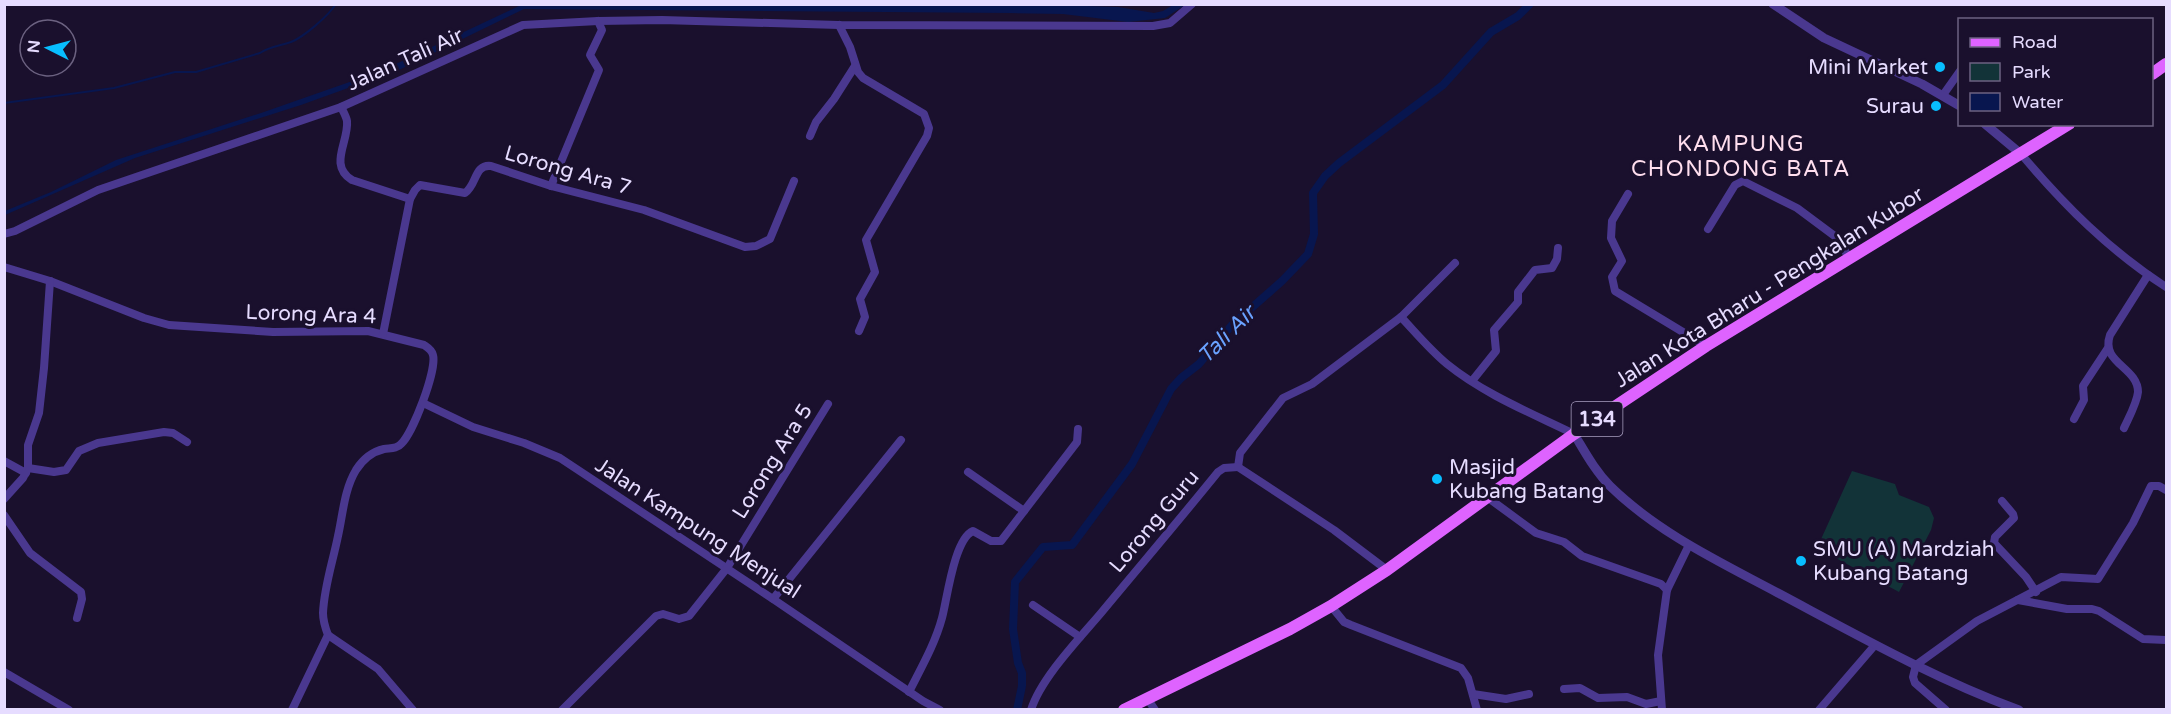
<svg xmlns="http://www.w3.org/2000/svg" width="2171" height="714" font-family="'Varela Round',sans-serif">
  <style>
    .green { fill: #123338 }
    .water { fill: #08164f }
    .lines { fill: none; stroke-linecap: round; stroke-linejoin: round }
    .stream { stroke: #08164f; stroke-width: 2 }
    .canal { stroke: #08164f; stroke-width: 8 }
    .minor { stroke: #4a388f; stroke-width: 8 }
    .tertiary { stroke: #4a388f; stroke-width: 9 }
    .primary { stroke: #de63ff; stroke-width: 12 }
    .poi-dot { fill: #08beff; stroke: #1a102d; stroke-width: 2 }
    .labels { text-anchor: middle; stroke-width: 6; stroke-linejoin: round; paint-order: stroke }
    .shield { fill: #1a102d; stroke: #a99fc0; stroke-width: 1.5 }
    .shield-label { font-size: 20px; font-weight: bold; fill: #e6dcff }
    .street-label { font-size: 21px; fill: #e6dcff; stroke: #1a102d }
    .poi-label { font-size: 21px; fill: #e6dcff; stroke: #1a102d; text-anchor: end }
    .neighbourhood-label { font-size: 22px; letter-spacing: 1.5px; fill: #ffdeee; stroke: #1a102d }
    .water-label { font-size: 22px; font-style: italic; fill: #6aa2ff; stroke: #1a102d }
  </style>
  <rect width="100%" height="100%" fill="#1a102d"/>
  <path class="green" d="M1852,471l43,13 4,11 30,12 5,11 -3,12 -32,62 -82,-44z"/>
  <path class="water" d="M521,5h537l60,2 36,6 9,-2 10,-6h12l-20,13 -37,4 -65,-8 -54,-1 -485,-4 -123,60 -100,36 -166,53 -130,57v-4l46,-19 65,-32 145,-47 120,-42z"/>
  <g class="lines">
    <path class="stream" d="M4,103l110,-15 61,-16h21l64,-19c10,-7 20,-7 31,-11 13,-5 37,-26 45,-38"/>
    <path class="canal" d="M1017,710l5,-24v-13l-4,-10 -5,-34 2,-47 28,-35 29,-2 60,-81 39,-75 10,-11 18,-14 33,-39 50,-44 26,-27 6,-20 -1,-41 12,-17 14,-13 104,-78 48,-53 27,-16 12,-12"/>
    <g class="minor">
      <path d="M839,25l11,22 8,25 5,6 61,36 5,14 -2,8 -61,104 9,32 -15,27 5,18 -6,14"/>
      <path d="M1943,95l17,-24"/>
      <path d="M341,107c2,4 5,9 6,14 2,21 -19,44 5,59l58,19"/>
      <path d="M810,136l6,-14 18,-23 21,-33"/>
      <path d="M2021,154c44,52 88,96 145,133"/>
      <path d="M551,186l48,-116 -9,-15 12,-25 -4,-9"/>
      <path d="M1628,194l-16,27 -1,17 11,23 -10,16 3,14 91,55"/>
      <path d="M1708,229l27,-44 8,-4 54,27 43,32 9,19"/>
      <path d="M4,234l11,-3 83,-41 243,-83 182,-82 75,-4 64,-1 177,5 314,1 17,-3 22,-19"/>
      <path d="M4,267l46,14 94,37 25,7 104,7 95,-1 56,14c3,2 8,5 9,10 4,15 -20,78 -32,89 -4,5 -11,4 -17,5 -13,3 -21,10 -28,21 -12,20 -13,44 -18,66 -5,25 -14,51 -15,77 0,8 2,14 5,22l-36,75"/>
      <path d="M1401,317c15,16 29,33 46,47 37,30 84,49 127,70"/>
      <path d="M383,334l27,-135 5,-9 5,-5 45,8c12,-8 9,-29 26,-27l60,20 93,24 101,37 11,-1 14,-7 24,-58"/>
      <path d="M1472,381l24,-30 -2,-21 24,-28v-10l17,-22 17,-2 5,-9 1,-11"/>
      <path d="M423,403l50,24 51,16 36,15 213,141 150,102 17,9"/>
      <path d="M2074,419l10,-19 -1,-14 25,-38"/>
      <path d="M2124,428c5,-11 13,-25 14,-36 0,-25 -38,-29 -28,-57l38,-60"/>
      <path d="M4,461l22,12"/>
      <path d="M1238,467l2,-14 43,-55 29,-14 89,-67 54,-54"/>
      <path d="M1238,467l96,63 53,40"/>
      <path d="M28,468l26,4 12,-2 13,-19 19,-8 66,-11 9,1 14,9"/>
      <path d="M968,472l56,39"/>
      <path d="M1487,497l49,36 28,9 18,14 79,28 6,6"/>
      <path d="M4,499l19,-21 5,-10v-23l11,-32 5,-45 6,-87"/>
      <path d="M2002,501l11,13 1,4 -19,19 -1,6 32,34 10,15"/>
      <path d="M4,515l26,38 51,39 1,7 -5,19"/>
      <path d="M773,599l128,-159"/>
      <path d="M2018,600l49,9h25l7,2 44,28 23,1"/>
      <path d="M1033,605l47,32"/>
      <path d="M1331,606l13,16 7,3 110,43 7,10 9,32"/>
      <path d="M328,635l50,34 35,41"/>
      <path d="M4,672l65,38"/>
      <path d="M1564,689l16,-1 18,10 29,-1 19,7 15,-3"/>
      <path d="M909,692c12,-24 26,-48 33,-74 5,-18 12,-79 31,-87l18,10h10l76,-99 1,-13"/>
      <path d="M1473,694l33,5 23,-5"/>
      <path d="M1147,698l8,12"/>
      <path d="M562,710l94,-94 7,-2 16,5 10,-3 38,-48 101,-164"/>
      <path d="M1031,710c10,-32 48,-71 70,-97 39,-47 79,-94 117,-141l6,-4 14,-1"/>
      <path d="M1662,710l-4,-55 9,-65 22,-45"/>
      <path d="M1819,710l56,-65"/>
      <path d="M1946,710l-31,-27 -2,-6 3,-12 61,-44 84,-44 37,2 35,-56 18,-37h8l7,4"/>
    </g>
    <g class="tertiary">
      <path d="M1773,4l51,34 98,46 38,22"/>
      <path d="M1985,124l36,30"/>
      <path d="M1574,434c11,18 21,37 36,52 48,47 110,76 168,107 79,42 157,86 241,117"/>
    </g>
    <g class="primary">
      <path d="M2152,74l14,-10"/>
      <path d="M1124,710l166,-81 41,-23 56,-36 187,-136 132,-88 363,-222"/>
    </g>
  </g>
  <g class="poi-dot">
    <circle cx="1940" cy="67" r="6"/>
    <circle cx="1936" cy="106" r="6"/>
    <circle cx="1437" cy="479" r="6"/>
    <circle cx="1801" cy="561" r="6"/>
  </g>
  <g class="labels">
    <rect class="shield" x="1571.5" y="402" width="51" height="34" rx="4.5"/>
    <g class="shield-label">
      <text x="1597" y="426">134</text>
    </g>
    <g class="street-label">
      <text transform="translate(405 59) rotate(-24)" y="7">Jalan Tali Air</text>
      <text transform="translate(568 170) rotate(16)" y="7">Lorong Ara 7</text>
      <text transform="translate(1769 287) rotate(-32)" y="7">Jalan Kota Bharu - Pengkalan Kubor</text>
      <text transform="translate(311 314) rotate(2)" y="7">Lorong Ara 4</text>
      <text transform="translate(772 461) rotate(-58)" y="7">Lorong Ara 5</text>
      <text transform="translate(1154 521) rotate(-50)" y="7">Lorong Guru</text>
      <text transform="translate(698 528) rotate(33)" y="7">Jalan Kampung Menjual</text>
    </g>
    <g class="poi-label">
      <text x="1928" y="74">Mini Market</text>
      <text x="1924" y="113">Surau</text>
      <text x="1449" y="474" text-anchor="start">Masjid<tspan x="1449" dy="24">Kubang Batang</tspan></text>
      <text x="1813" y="556" text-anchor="start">SMU (A) Mardziah<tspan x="1813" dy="24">Kubang Batang</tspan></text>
    </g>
    <g class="neighbourhood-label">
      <text x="1741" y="151">KAMPUNG<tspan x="1741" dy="25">CHONDONG BATA</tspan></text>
    </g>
    <g class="water-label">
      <text transform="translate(1226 334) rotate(-45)" y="8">Tali Air</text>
    </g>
  </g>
  <rect width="2171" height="714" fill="none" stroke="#e6dcff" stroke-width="12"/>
  <rect x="1958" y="18" width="195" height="108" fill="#1a102d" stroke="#6c6281" stroke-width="1.5"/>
  <rect x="1970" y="38" width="30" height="9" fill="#de63ff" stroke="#6c6281" stroke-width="1.5"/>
  <text x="2012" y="48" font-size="18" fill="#e6dcff">Road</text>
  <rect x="1970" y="63" width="30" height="18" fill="#123338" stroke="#6c6281" stroke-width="1.5"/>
  <text x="2012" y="78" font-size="18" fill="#e6dcff">Park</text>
  <rect x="1970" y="93" width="30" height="18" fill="#08164f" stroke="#6c6281" stroke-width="1.5"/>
  <text x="2012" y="108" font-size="18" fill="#e6dcff">Water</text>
  <g transform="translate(48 48) rotate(276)"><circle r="28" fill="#1a102d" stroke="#6c6281" stroke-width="1.5"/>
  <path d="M0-4.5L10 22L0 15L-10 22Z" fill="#08beff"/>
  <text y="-9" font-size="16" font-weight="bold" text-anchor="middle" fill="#e6dcff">N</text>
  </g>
</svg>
